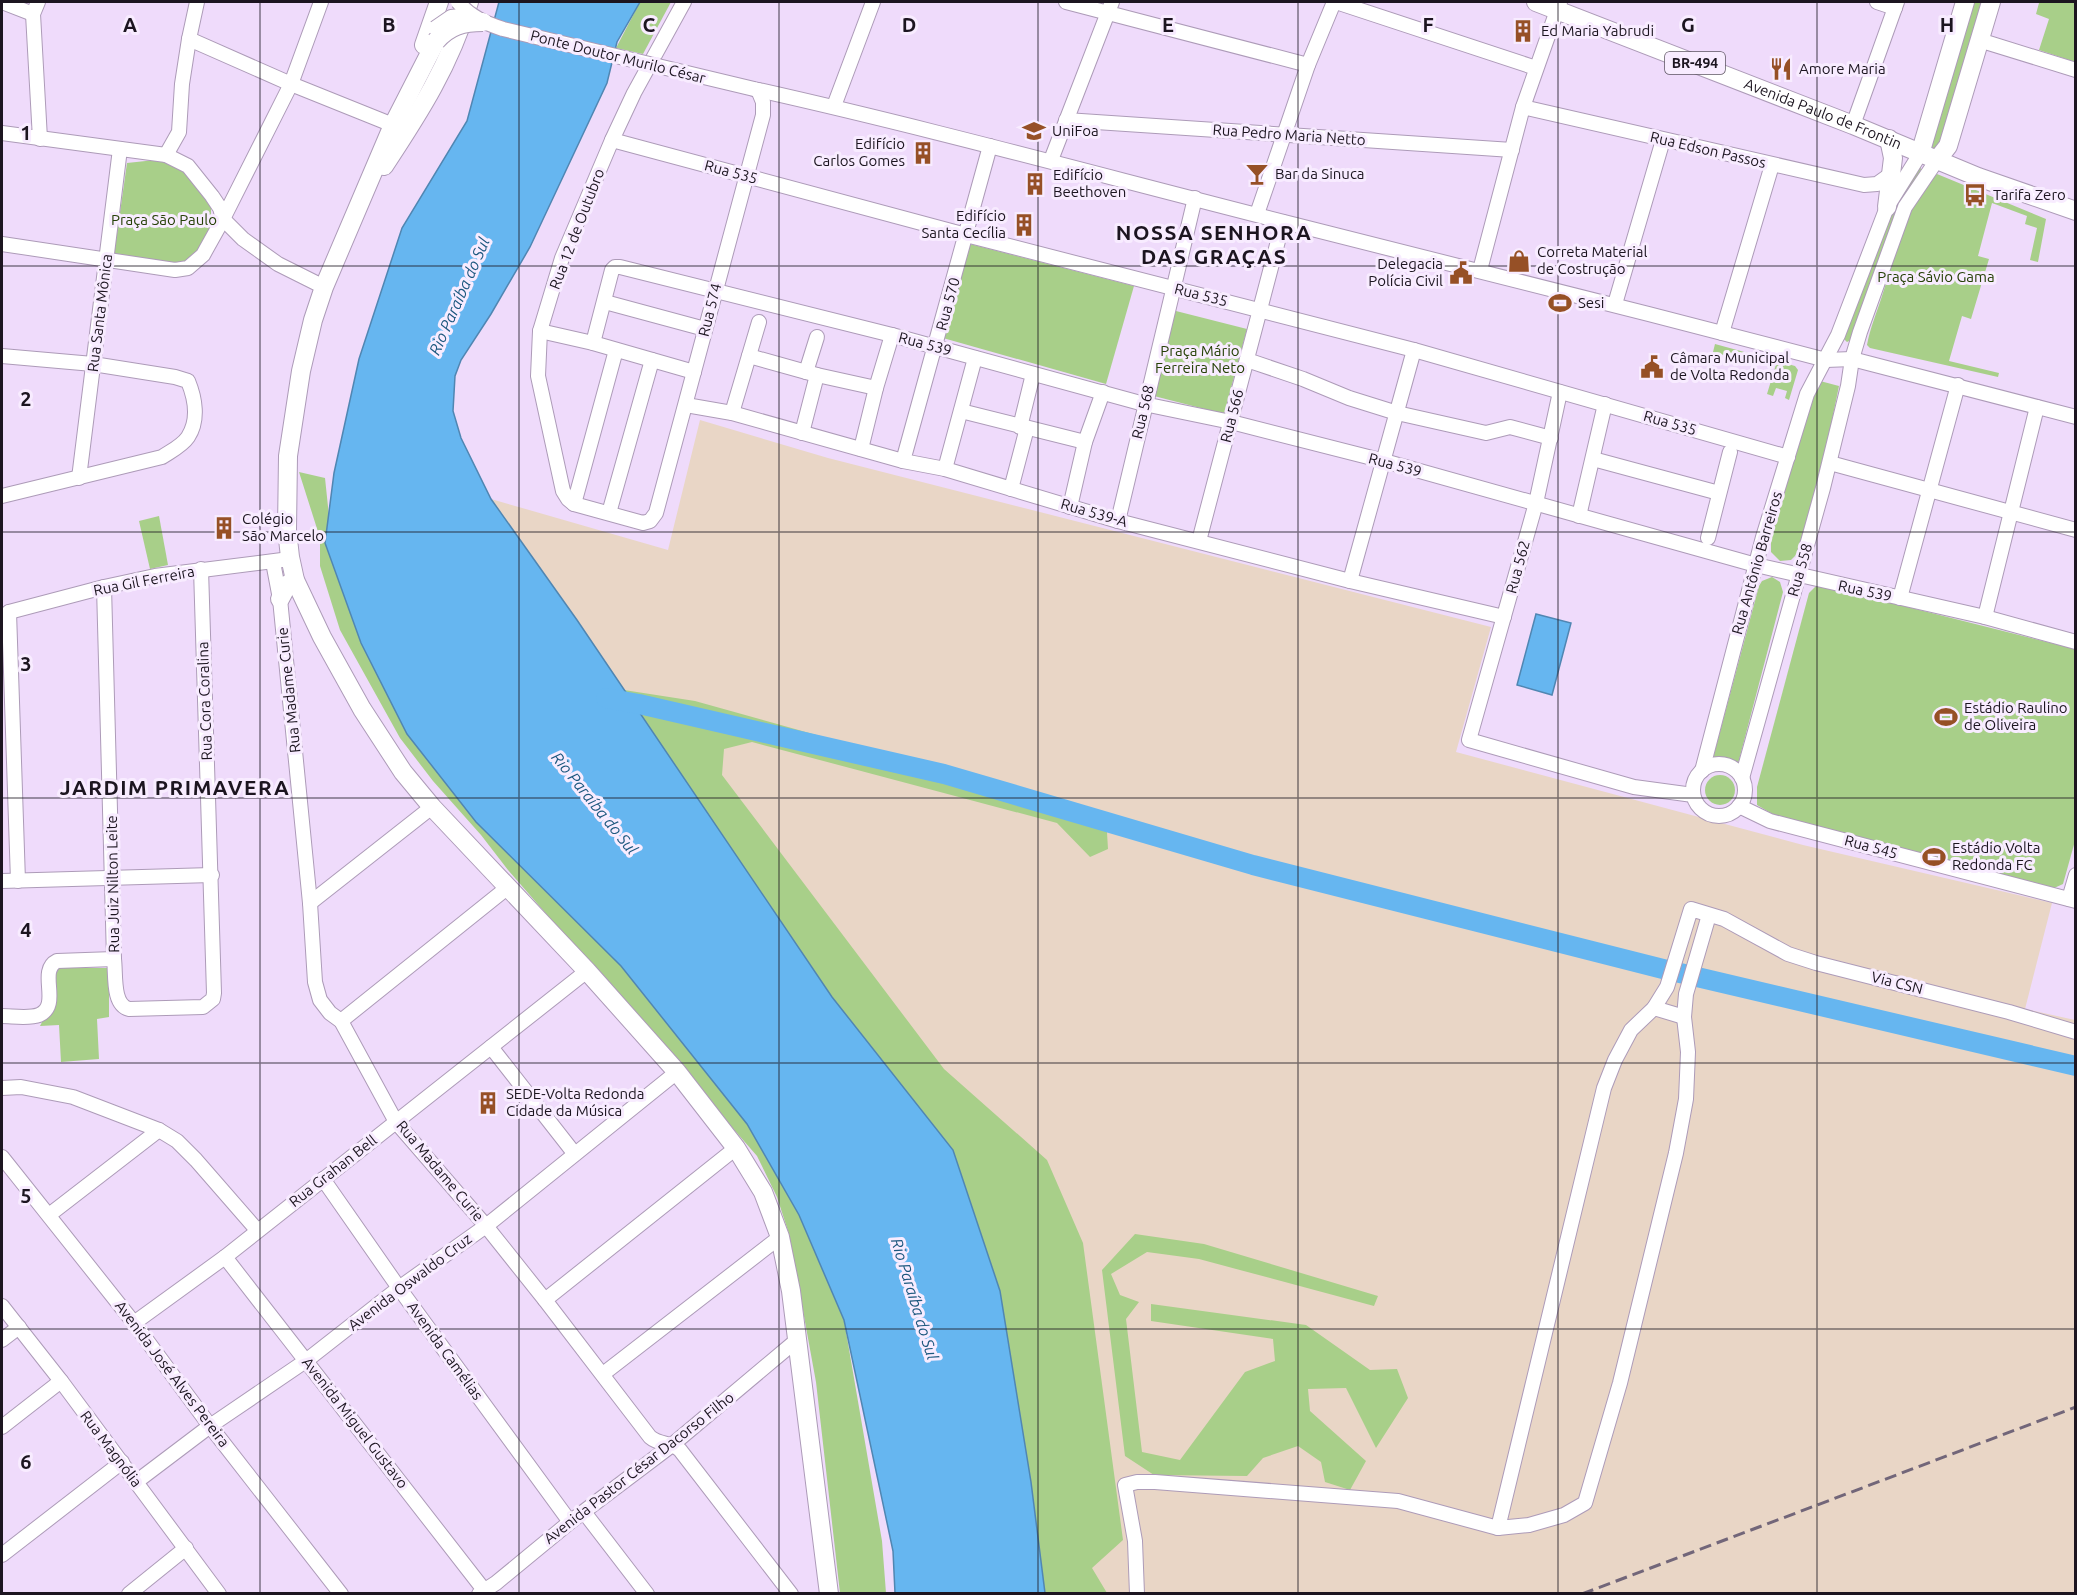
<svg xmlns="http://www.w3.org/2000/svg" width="2077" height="1595" font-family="Ubuntu,sans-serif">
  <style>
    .industrial { fill: #e9d6c6 }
    .green { fill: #a8cf89 }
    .water { fill: #66b6f0; stroke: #5086b2; stroke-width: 1.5 }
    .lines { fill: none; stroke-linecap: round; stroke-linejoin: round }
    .river { stroke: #66b6f0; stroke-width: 20 }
    .minor-casing { stroke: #ad9bb8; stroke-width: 16 }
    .major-casing { stroke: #ad9bb8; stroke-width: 20 }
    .minor { stroke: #fff; stroke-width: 14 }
    .major { stroke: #fff; stroke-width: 18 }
    .rail { stroke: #726679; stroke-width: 3; stroke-dasharray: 12 6; stroke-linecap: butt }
    .minor-bridge-casing { stroke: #ad9bb8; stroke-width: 16; stroke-linecap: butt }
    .major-bridge-casing { stroke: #ad9bb8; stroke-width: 20; stroke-linecap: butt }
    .minor-bridge { stroke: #fff; stroke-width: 14 }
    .major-bridge { stroke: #fff; stroke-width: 18 }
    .grid { fill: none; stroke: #1c1520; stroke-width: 1.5; stroke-opacity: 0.55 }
    .labels { text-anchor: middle; stroke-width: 6; stroke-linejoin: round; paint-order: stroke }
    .shield { fill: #f8ecff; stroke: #5e5663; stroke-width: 1.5 }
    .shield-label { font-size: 14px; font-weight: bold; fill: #1c1520 }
    .poi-label { font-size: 15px; fill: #1c1520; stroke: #f8ecff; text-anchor: start }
    .street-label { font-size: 15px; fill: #1c1520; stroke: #f8ecff }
    .park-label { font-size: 15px; fill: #264107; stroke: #f8ecff }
    .water-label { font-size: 16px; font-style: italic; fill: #1d587f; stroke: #f8ecff }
    .district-label { font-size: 21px; font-weight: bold; letter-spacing: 1.5px; fill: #1c1520; stroke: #f8ecff }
    .grid-label { font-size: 20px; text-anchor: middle; font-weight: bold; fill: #1c1520; stroke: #f8ecff; stroke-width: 6; stroke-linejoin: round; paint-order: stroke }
  </style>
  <rect width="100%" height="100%" fill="#efdbfb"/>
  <path class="industrial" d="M700,420l128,38 663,169 -35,125 347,93 249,58 -27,106 50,11v573h-1030l-14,-111 -199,-485 -255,-377 -86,-121 177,51z"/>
  <g class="green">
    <path d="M640,2h31l-28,52 -27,-6z"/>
    <path d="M1967,2h19l-46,147 -9,1z"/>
    <path d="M2034,2h41v60l-36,-12 10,-31 -13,-5 3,-11z"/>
    <path d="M155,160l24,5 32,36v23l-10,28 -27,17 -60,-14 13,-92z"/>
    <path d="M1920,164l1,6 -24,42 -44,127 -6,3 -3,-3 -1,-5 37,-113z"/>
    <path d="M1937,174l109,45 -8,43 -8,-2 7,-32 -12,-4 2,-8 -35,-13 -14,53 11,3 -18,60 -9,-3 -13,45 50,12 -1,4 -128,-29 -3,-3c3,-17 10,-33 15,-49 11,-33 28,-102 55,-122z"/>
    <path d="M966,243l168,43 -28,98 -163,-46z"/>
    <path d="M1176,311l71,18 -23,85 -70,-18 8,-41z"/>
    <path d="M1715,344l33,9 -2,8 -33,-9z"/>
    <path d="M1777,361l18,5 3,4 -9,30 -4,-2 2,-7 -11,-3 -3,8 -6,-2z"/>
    <path d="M1820,381l19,5 -16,78 -26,90 -6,6 -11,1 -9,-9v-12l35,-129z"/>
    <path d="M299,472l26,6 6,57 76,199 69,88 145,144 126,158 52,91 45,105 38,221 4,52h-46l-24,-211 -27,-148 -12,-37 -20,-41 -249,-286 -27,-35 -48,-54 -33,-43 -60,-108 -20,-64v-28z"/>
    <path d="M159,516l9,49 -18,4 -11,-48z"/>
    <path d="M1772,577l8,5 3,10 -45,172 -14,-6h-11l46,-172 3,-5z"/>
    <path d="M1816,586l16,2 243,61v192l-12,43 -11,5 -278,-74 -17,-10v-18l52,-194z"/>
    <path d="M624,690l71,11 411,115 2,33 -18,8 -33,-34 -305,-81 -28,7 -2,26 222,294 103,91 36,83 40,297 -31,28 15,25h-62l-14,-111 -78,-332 -121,-153z"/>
    <circle cx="1720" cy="790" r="15"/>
    <path d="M58,968h51v49l-12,2 2,40 -38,3 -2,-37 -19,1c11,-18 8,-40 18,-58z"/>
    <path d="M1135,1234l69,10 174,52 -4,10 -175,-47 -52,-7 -36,22 9,21 19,7 -13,17 16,133 38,8 65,-88 30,-11 -2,-22 -122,-18v-17l155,21 64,45 27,-1 11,29 -32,50 -30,-60 -38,1 2,22 56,50 -16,29 -25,-8 -4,-20 -23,-16 -35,12 -16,18 -93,-1 -29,-19 -23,-186z"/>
  </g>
  <g class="water">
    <path d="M499,2h141l-23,40 -10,41 -77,164 -39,67 -30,46 -6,16 -2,35 8,27 30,61 86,121 255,377 121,153 47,141 31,191 14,111h-150l-2,-42 -49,-231 -45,-105 -52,-91 -126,-158 -145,-144 -69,-88 -46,-91 -36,-100 9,-70 25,-114 43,-131 65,-107z"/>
    <path d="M1536,614l35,9 -19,72 -35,-10z"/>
  </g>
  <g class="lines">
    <path class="river" d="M606,698l33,6 305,70 309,91 410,104 413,97"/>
    <g class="minor-casing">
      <g id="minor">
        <path d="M2,2l31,12"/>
        <path d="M38,2l-5,12 7,125"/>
        <path d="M684,2l-50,91 -22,47 -50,118 -22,73 -2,45 25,115 5,8 6,5 69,19 7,-2 6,-8 107,-398v-13l-5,-12"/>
        <path d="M1066,2l242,63"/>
        <path d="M1336,2l200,66"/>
        <path d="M1877,2l18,6"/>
        <path d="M189,39l102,45 102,41"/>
        <path d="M1979,40l97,30"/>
        <path d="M754,89c179,40 356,89 534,134 179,45 359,90 538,137l26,-1 224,58"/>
        <path d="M834,106l39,-104"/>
        <path d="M1523,107l341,78 13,-1 14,-10"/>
        <path d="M1066,120l446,30"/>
        <path d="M1853,125l44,-123"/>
        <path d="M2,133l164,22 22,11 24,30 8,12 3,11 20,20 35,25 46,23"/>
        <path d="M612,140l354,95 448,115 374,107"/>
        <path d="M166,155l13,-23 3,-48 7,-45 8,-37"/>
        <path d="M1051,160l61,-158"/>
        <path d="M1257,214l51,-149 26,-63"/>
        <path d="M2,244l173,26 13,-2 15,-13 20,-36 68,-135 30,-82"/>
        <path d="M1480,270l43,-163 37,-105"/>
        <path d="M605,302l100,27"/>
        <path d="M1615,304l48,-164"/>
        <path d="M540,331l53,12 101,29"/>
        <path d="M1722,333l50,-168"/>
        <path d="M593,343l19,-73 3,-3h5l272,68 252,69 87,18 153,39 372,104 229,52 91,25"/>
        <path d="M2,356l91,8 82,13 13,4c7,17 11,39 0,56 -6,9 -17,14 -26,20l-160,39"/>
        <path d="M749,356l68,19 59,13"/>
        <path d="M1247,360l56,19 46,19 48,15 89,20 24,-6 41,11"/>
        <path d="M806,372l11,-35"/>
        <path d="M1560,392l-24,111 -67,237 165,47 59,8"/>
        <path d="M686,405l46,8 171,48 42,8 173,52 232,60 154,36"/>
        <path d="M961,411l124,31"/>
        <path d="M732,413l27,-91"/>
        <path d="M1020,427l13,-53"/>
        <path d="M802,433l15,-58"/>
        <path d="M861,449l15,-61 16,-53"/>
        <path d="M1593,459l126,34"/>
        <path d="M903,461l87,-315"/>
        <path d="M1830,463l246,67"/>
        <path d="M945,469l30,-111"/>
        <path d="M79,478l41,-329"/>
        <path d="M1011,489l16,-61"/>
        <path d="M574,504l42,-154"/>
        <path d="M1070,507l15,-65 18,-50"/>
        <path d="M609,513l43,-153"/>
        <path d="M1579,516l26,-112"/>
        <path d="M1118,521l77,-323"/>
        <path d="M1708,538l22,-86"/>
        <path d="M1199,541l84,-319"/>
        <path d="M273,562l7,37 30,304 5,79 5,18 10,13 11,8 55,101 90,104 59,74 105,137c9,8 21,5 30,13l111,144"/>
        <path d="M1350,581l64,-231"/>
        <path d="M104,587l10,372c2,15 -2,46 15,50l74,-2 10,-8 1,-6 -13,-424"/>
        <path d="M1900,598l58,-213"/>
        <path d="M9,612l9,269"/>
        <path d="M1985,617l52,-210"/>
        <path d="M2,619l7,-7 95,-25 51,-11 127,-16"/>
        <circle cx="1719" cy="790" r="26"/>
        <path d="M1702,771l61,-234 44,-143 31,-59 49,-128 33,-53"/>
        <path d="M1742,778l81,-290 25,-102 4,-27 8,-27 45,-125 32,-47"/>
        <path d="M1739,806l31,15 306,80"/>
        <path d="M2,881l210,-6"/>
        <path d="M2069,899l7,-24"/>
        <path d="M310,903l122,-96"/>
        <path d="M1654,1008l30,9"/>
        <path d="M2,1016c10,0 27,3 37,-1 23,-10 -2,-44 18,-54l57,-2"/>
        <path d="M341,1021l166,-133"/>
        <path d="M491,1047l83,106"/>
        <path d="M2,1088l19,-1 52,10 86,33 18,11 19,19 61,70"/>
        <path d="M2,1157l132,166 76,103 131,168"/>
        <path d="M323,1179l76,109 171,234"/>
        <path d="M49,1215l110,-85"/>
        <path d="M225,1257l259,333"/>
        <path d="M545,1300l191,-152"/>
        <path d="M2,1306l59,75 158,213"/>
        <path d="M134,1323l91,-66 362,-286"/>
        <path d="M2,1340l17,-13"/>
        <path d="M603,1374l177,-137"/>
        <path d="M2,1427l59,-46"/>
        <path d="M136,1482l74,-56 97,-66 92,-72 87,-62 191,-154"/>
        <path d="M584,1512l63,82"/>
        <path d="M1498,1528l106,-440 11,-28 16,-30 23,-22 13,-21 24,-78 33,10 64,35 28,9 193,49 67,20"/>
        <path d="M2,1555l120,-93"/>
        <path d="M129,1594l57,-46"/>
        <path d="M479,1594l17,-11 74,-61 102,-77 125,-105"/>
        <path d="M1137,1594l-2,-53 -10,-56 12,-3h18l243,19 100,27 31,-3 35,-10 21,-12 35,-120 56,-230 10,-54 2,-47 -4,-35 2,-23 23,-79"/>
      </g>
    </g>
    <g class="major-casing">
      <g id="major">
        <path id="s1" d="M1536,2l317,123 125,52 98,34"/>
        <path d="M436,41l-43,84 -69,162 -11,33 -12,51 -13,85 -1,74 3,27 5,23 27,57 40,72 41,63 29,35 155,164 90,101 59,76 27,44 17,45 11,54 38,303"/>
        <path d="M424,45l15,-43"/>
        <path d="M1920,154l45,-152"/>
        <path d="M1937,160l11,-14 43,-144"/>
        <path d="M384,166c37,-56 65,-100 85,-164"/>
        <path d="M1887,207l6,-49 -4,-19"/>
        <path d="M280,599l8,-15 7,-4"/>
      </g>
    </g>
    <use href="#minor" class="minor"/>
    <use href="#major" class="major"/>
    <path class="rail" d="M1582,1594l494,-187"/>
    <g class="minor-bridge-casing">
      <g id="minor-bridge">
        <path d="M458,2c12,15 27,21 45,27l251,60"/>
        <path d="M435,28l16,-11 20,-2"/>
      </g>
    </g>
    <g class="major-bridge-casing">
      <path id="major-bridge" d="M436,41c13,-15 27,-19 47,-19"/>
    </g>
    <use href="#minor-bridge" class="minor-bridge"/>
    <use href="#major-bridge" class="major-bridge"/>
  </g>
  <path class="grid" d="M260,2v1592M519,2v1592M779,2v1592M1038,2v1592M1298,2v1592M1558,2v1592M1817,2v1592M2,266h2074M2,532h2074M2,798h2074M2,1063h2074M2,1329h2074"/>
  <defs>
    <g id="building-bare" transform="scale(1.8)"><path d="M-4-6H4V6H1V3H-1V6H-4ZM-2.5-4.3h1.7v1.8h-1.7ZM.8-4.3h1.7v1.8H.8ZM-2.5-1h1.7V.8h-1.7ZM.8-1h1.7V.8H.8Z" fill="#965026" stroke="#f8ecff" stroke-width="2.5" paint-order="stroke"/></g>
    <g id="restaurant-bare" transform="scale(1.8)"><path d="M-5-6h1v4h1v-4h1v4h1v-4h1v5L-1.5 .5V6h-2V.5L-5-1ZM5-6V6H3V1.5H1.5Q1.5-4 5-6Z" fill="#965026" stroke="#f8ecff" stroke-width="2.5" paint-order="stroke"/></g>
    <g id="university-bare" transform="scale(1.8)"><path d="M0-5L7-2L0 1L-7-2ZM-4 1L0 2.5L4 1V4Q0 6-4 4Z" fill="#965026" stroke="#f8ecff" stroke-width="2.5" paint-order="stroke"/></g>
    <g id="bar-bare" transform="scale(1.8)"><path d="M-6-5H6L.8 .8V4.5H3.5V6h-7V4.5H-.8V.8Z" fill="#965026" stroke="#f8ecff" stroke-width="2.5" paint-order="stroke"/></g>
    <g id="bus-bare" transform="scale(1.8)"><path d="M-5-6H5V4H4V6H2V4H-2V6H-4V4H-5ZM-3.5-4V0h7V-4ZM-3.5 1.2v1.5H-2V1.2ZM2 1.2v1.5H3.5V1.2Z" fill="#965026" stroke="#f8ecff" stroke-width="2.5" paint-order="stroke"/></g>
    <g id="shop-bare" transform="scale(1.8)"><path d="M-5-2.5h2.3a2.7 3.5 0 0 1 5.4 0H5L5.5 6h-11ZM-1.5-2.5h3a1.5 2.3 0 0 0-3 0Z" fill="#965026" stroke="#f8ecff" stroke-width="2.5" paint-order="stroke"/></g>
    <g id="civic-bare" transform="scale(1.8)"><path d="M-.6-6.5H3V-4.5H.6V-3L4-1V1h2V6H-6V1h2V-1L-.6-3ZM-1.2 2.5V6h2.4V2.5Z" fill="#965026" stroke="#f8ecff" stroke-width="2.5" paint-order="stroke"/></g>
    <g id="stadium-bare" transform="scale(1.8)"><path d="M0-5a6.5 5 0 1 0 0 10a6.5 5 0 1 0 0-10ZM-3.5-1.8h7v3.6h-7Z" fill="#965026" stroke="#f8ecff" stroke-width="2.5" paint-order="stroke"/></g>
  </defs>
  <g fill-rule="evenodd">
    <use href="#building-bare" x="1523" y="31"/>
    <use href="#restaurant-bare" x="1781" y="69"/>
    <use href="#university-bare" x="1034" y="131"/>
    <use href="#building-bare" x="923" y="153"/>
    <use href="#bar-bare" x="1257" y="174"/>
    <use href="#building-bare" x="1035" y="184"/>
    <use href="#bus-bare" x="1975" y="195"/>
    <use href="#building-bare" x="1024" y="225"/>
    <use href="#shop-bare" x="1519" y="261"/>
    <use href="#civic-bare" x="1461" y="273"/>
    <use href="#stadium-bare" x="1560" y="303"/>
    <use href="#civic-bare" x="1652" y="367"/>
    <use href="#building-bare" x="224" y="528"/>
    <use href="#stadium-bare" x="1946" y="717"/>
    <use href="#stadium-bare" x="1934" y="857"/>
    <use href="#building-bare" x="488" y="1103"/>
  </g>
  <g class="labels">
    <rect class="shield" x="1665" y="52" width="60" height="22" rx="4.5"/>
    <g class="shield-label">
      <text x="1695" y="68">BR-494</text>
    </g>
    <g class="poi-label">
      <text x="1541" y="36">Ed Maria Yabrudi</text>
      <text x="1799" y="74">Amore Maria</text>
      <text x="1052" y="136">UniFoa</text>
      <text x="905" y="149" text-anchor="end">Edifício<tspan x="905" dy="17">Carlos Gomes</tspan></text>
      <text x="1275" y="179">Bar da Sinuca</text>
      <text x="1053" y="180">Edifício<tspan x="1053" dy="17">Beethoven</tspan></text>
      <text x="1993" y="200">Tarifa Zero</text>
      <text x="1006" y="221" text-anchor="end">Edifício<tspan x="1006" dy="17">Santa Cecília</tspan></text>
      <text x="1537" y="257">Correta Material<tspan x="1537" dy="17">de Costrução</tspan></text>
      <text x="1443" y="269" text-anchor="end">Delegacia<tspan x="1443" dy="17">Polícia Civil</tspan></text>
      <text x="1578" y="308">Sesi</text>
      <text x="1670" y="363">Câmara Municipal<tspan x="1670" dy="17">de Volta Redonda</tspan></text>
      <text x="242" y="524">Colégio<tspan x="242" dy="17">São Marcelo</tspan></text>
      <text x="1964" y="713">Estádio Raulino<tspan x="1964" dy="17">de Oliveira</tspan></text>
      <text x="1952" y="853">Estádio Volta<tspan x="1952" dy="17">Redonda FC</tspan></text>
      <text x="506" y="1099">SEDE-Volta Redonda<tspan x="506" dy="17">Cidade da Música</tspan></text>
    </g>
    <g class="street-label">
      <text transform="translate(618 57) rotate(14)" y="5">Ponte Doutor Murilo César</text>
      <text dy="5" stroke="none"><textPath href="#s1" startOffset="308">Avenida Paulo de Frontin</textPath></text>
      <text transform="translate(1289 135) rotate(4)" y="5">Rua Pedro Maria Netto</text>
      <text transform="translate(1708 150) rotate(13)" y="5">Rua Edson Passos</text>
      <text transform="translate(731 172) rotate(15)" y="5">Rua 535</text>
      <text transform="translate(577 229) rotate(-69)" y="5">Rua 12 de Outubro</text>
      <text transform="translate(1201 295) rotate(14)" y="5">Rua 535</text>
      <text transform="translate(948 304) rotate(-75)" y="5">Rua 570</text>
      <text transform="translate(710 310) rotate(-76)" y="5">Rua 574</text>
      <text transform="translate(100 313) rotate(-83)" y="5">Rua Santa Mônica</text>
      <text transform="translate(925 344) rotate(15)" y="5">Rua 539</text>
      <text transform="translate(1143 412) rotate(-77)" y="5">Rua 568</text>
      <text transform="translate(1232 416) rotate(-76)" y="5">Rua 566</text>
      <text transform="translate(1670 423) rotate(16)" y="5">Rua 535</text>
      <text transform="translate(1395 465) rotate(15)" y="5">Rua 539</text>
      <text transform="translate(1094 513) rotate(16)" y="5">Rua 539-A</text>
      <text transform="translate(1757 563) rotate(-74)" y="5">Rua Antônio Barreiros</text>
      <text transform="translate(1518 567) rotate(-75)" y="5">Rua 562</text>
      <text transform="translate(1800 570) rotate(-74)" y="5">Rua 558</text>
      <text transform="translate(144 581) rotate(-11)" y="5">Rua Gil Ferreira</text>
      <text transform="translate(1865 591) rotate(12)" y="5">Rua 539</text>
      <text transform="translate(289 690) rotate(-96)" y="5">Rua Madame Curie</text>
      <text transform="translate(205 701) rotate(-92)" y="5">Rua Cora Coralina</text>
      <text transform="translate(1871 847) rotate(15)" y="5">Rua 545</text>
      <text transform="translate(113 884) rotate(-91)" y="5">Rua Juiz Nilton Leite</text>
      <text transform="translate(1897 983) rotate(14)" y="5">Via CSN</text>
      <text transform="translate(333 1171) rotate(-38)" y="5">Rua Grahan Bell</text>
      <text transform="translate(440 1171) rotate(50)" y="5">Rua Madame Curie</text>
      <text transform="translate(410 1282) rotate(-37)" y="5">Avenida Oswaldo Cruz</text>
      <text transform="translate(445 1351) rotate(54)" y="5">Avenida Camélias</text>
      <text transform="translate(172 1374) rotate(53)" y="5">Avenida José Alves Pereira</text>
      <text transform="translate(355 1423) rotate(52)" y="5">Avenida Miguel Gustavo</text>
      <text transform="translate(111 1449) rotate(53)" y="5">Rua Magnólia</text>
      <text transform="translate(639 1468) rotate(-38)" y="5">Avenida Pastor César Dacorso Filho</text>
    </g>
    <g class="park-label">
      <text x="164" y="225">Praça São Paulo</text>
      <text x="1936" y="282">Praça Sávio Gama</text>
      <text x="1200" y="356">Praça Mário<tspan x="1200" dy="17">Ferreira Neto</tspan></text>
    </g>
    <g class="water-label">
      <text transform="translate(459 296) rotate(-66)" y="6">Rio Paraíba do Sul</text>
      <text transform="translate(595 803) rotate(51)" y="6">Rio Paraíba do Sul</text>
      <text transform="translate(915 1299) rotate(73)" y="6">Rio Paraíba do Sul</text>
    </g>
    <g class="district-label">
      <text x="1214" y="240">NOSSA SENHORA<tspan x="1214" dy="24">DAS GRAÇAS</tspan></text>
      <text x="175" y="795">JARDIM PRIMAVERA</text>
    </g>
  </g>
  <g class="grid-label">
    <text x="130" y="32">A</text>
    <text x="389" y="32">B</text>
    <text x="649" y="32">C</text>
    <text x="909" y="32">D</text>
    <text x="1168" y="32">E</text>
    <text x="1428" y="32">F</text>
    <text x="1688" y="32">G</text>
    <text x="1947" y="32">H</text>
    <text x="26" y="140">1</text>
    <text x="26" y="406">2</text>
    <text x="26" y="671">3</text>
    <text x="26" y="937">4</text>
    <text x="26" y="1203">5</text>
    <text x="26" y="1469">6</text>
  </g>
  <rect width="2077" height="1595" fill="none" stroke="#1c1520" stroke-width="6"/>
</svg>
